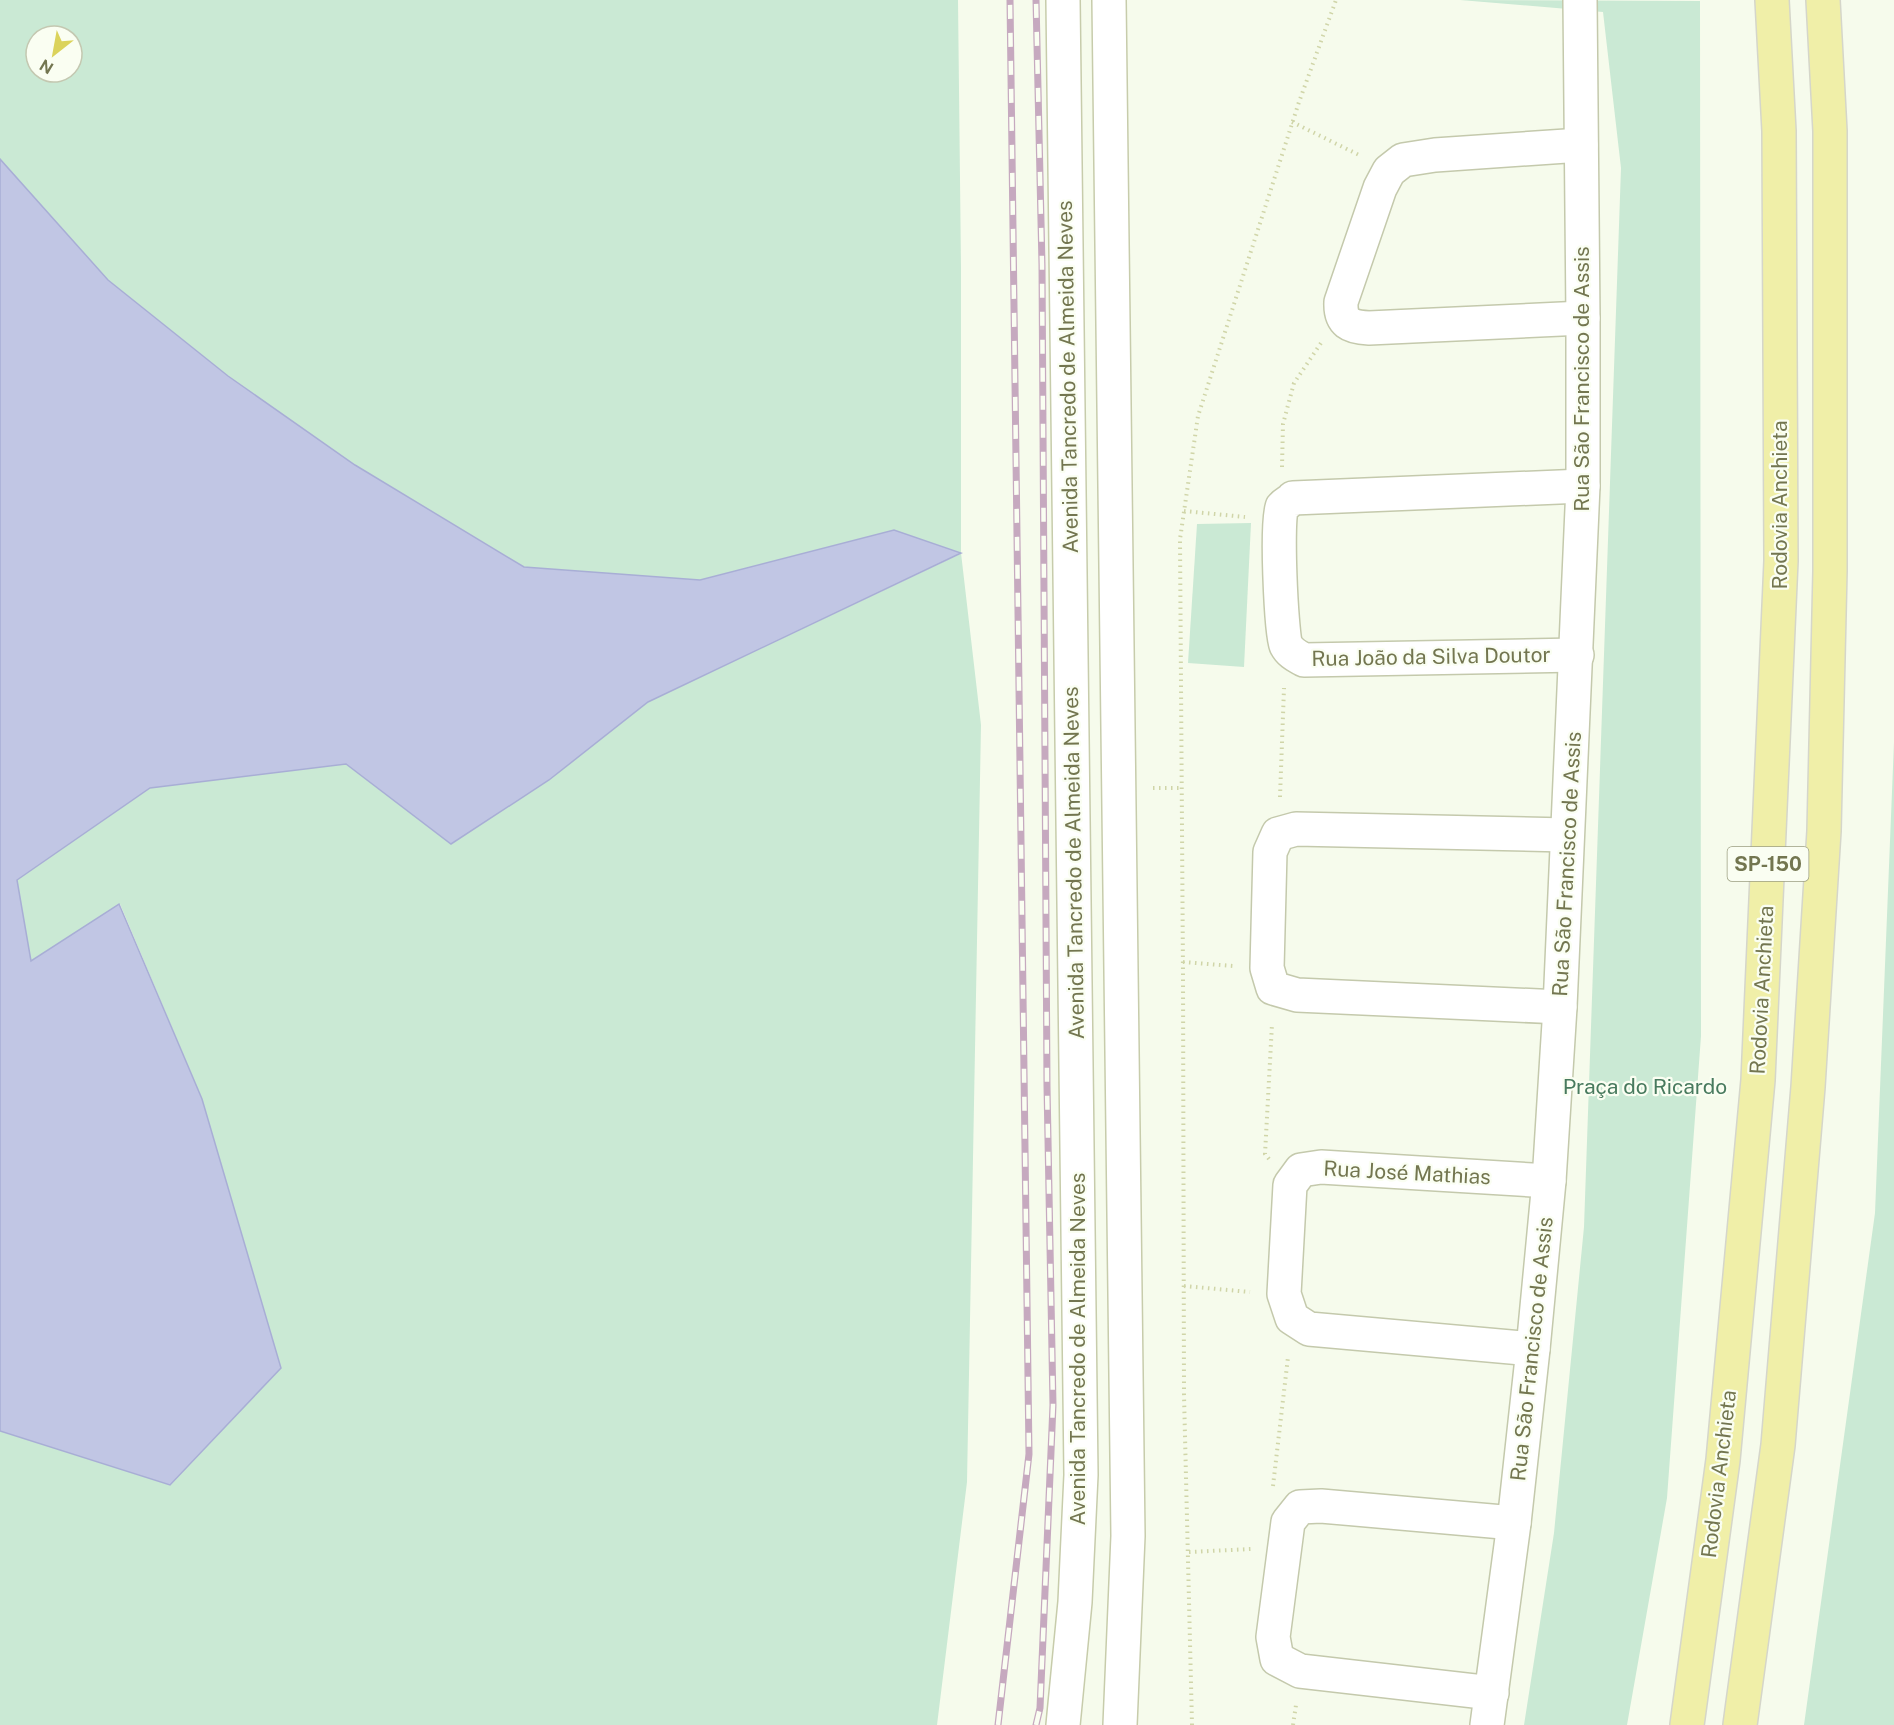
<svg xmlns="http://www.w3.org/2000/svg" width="1894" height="1725" font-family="'Public Sans',sans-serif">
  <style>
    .green { fill: #cae9d4; fill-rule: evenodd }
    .water { fill: #c1c6e4; stroke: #a8aed5; stroke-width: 1.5 }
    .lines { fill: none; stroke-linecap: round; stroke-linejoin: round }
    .street-casing { stroke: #c4c9ac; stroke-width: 36 }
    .secondary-casing { stroke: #c7ccab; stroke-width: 36 }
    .highway-casing { stroke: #d5d6ca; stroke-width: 36 }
    .path { stroke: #d0d5a8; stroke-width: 4; stroke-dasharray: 1.5 4.5; stroke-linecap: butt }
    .street { stroke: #fff; stroke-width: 33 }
    .secondary { stroke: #fff; stroke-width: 33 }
    .highway { stroke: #f0efa8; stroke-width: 33 }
    .rail-casing { stroke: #c6a9bf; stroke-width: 7 }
    .rail { stroke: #fafef2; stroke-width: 4.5; stroke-dasharray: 14; stroke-linecap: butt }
    .labels { text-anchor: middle; stroke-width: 4.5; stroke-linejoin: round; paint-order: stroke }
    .shield { fill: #fafef2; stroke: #9c9f81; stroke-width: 1.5 }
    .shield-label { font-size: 20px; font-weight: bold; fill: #737650 }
    .street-label { font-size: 21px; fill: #737650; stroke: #fafef2 }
    .park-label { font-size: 21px; fill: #487a5e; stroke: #fafef2 }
  </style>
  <rect width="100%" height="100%" fill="#f6fbec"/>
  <g class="green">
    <path d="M0,0h958l3,268v285l20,172 -14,757 -30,243h-937v-294l170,54 111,-117 -79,-269 -82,-195 -89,57 -14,-81 133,-92 196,-24 105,80 98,-64 99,-78 312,-148 -66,-24 -194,50 -176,-13 -169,-102 -127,-89 -120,-96 -108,-121zM36,36h36v36h-36z"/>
    <path d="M1460,0l240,1 1,1035 -34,462 -40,227h-103l30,-192 30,-306 37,-1059 -18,-156z"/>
    <path d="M1251,523l-7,144 -56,-4 9,-139z"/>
    <path d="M1894,742v983h-90l71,-512z"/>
  </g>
  <path class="water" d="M0,159l108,121 120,96 127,89 169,102 176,13 194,-50 67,23 -313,149 -99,78 -98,64 -105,-80 -196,24 -133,92 14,81 88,-57 83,195 79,269 -111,117 -170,-54z"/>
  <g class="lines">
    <g class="street-casing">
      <g id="street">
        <path d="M1581,145l-146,10 -32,5 -14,11 -9,17 -39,114c-1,21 9,25 28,26l214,-10"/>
        <path d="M1577,655l-273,5c-7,-4 -14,-7 -18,-15 -5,-12 -10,-129 -4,-138 2,-3 9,-6 11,-9l290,-12"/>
        <path d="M1560,1007l-263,-12 -24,-7 -6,-20 3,-116 8,-18 18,-5 271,6"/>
        <path d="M1533,1349l-224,-20 -17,-11 -8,-24 6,-109 11,-15 20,-3 228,14"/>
        <path d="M1492,1693l-192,-22 -23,-12 -4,-22 15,-115 12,-15 21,-1 193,17"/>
        <path d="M1487,1725l27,-202 19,-174 16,-168 11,-174 23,-521v-168l-3,-318"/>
      </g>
    </g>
    <g class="secondary-casing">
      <g id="secondary">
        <path d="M1063,0l18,1475 -6,127 -12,123"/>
        <path d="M1109,0l19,1536 -8,189"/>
      </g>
    </g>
    <g class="highway-casing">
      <g id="highway">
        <path d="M1687,1725l36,-265 35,-380 23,-519 -2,-430 -7,-131"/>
        <path d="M1740,1725l38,-280 30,-358 16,-256 6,-260v-440l-7,-131"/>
      </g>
    </g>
    <g class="path">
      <path d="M1292,122l67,33"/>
      <path d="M1282,467l1,-43 11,-41 27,-40"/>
      <path d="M1184,511l61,6"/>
      <path d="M1153,788h29"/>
      <path d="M1280,797l4,-109"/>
      <path d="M1183,962l50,4"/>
      <path d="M1269,1159l-4,-5 7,-130"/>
      <path d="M1184,1286l66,6"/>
      <path d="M1273,1486l15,-129"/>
      <path d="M1189,1552l62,-3"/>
      <path d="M1192,1725l-8,-330 -1,-422 -3,-434 18,-123 101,-314 37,-102"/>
      <path d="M1293,1725l3,-20"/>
    </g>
    <use href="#street" class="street"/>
    <use href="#secondary" class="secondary"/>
    <use href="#highway" class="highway"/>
    <g class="rail-casing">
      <g id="rail">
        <path d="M998,1725l31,-271 -19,-1454"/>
        <path d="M1036,1725l4,-17 13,-303 -6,-319 -5,-821 -6,-265"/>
      </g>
    </g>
    <use href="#rail" class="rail"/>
  </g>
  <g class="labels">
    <rect class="shield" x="1727.5" y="847" width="81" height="34" rx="4.5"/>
    <g class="shield-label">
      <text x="1768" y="871">SP-150</text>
    </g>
    <g class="street-label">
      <text transform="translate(1068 377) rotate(-91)" y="7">Avenida Tancredo de Almeida Neves</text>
      <text transform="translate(1582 379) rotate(-90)" y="7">Rua São Francisco de Assis</text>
      <text transform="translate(1780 505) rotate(-90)" y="7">Rodovia Anchieta</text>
      <text transform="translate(1431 657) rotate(-1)" y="7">Rua João da Silva Doutor</text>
      <text transform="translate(1074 863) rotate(-91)" y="7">Avenida Tancredo de Almeida Neves</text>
      <text transform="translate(1567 864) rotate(-87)" y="7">Rua São Francisco de Assis</text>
      <text transform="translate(1762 990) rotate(-87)" y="7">Rodovia Anchieta</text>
      <text transform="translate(1407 1173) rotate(3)" y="7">Rua José Mathias</text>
      <text transform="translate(1078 1349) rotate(-90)" y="7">Avenida Tancredo de Almeida Neves</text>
      <text transform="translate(1532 1349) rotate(-84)" y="7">Rua São Francisco de Assis</text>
      <text transform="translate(1719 1474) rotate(-83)" y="7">Rodovia Anchieta</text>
    </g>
    <g class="park-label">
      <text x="1645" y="1094">Praça do Ricardo</text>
    </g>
  </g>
  <g transform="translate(54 54) rotate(211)"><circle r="28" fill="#fafef2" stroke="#c4c8b1" stroke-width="1.5"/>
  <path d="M0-4.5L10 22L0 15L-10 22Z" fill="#dbd35b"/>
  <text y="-9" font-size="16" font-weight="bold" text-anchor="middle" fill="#737650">N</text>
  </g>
</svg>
